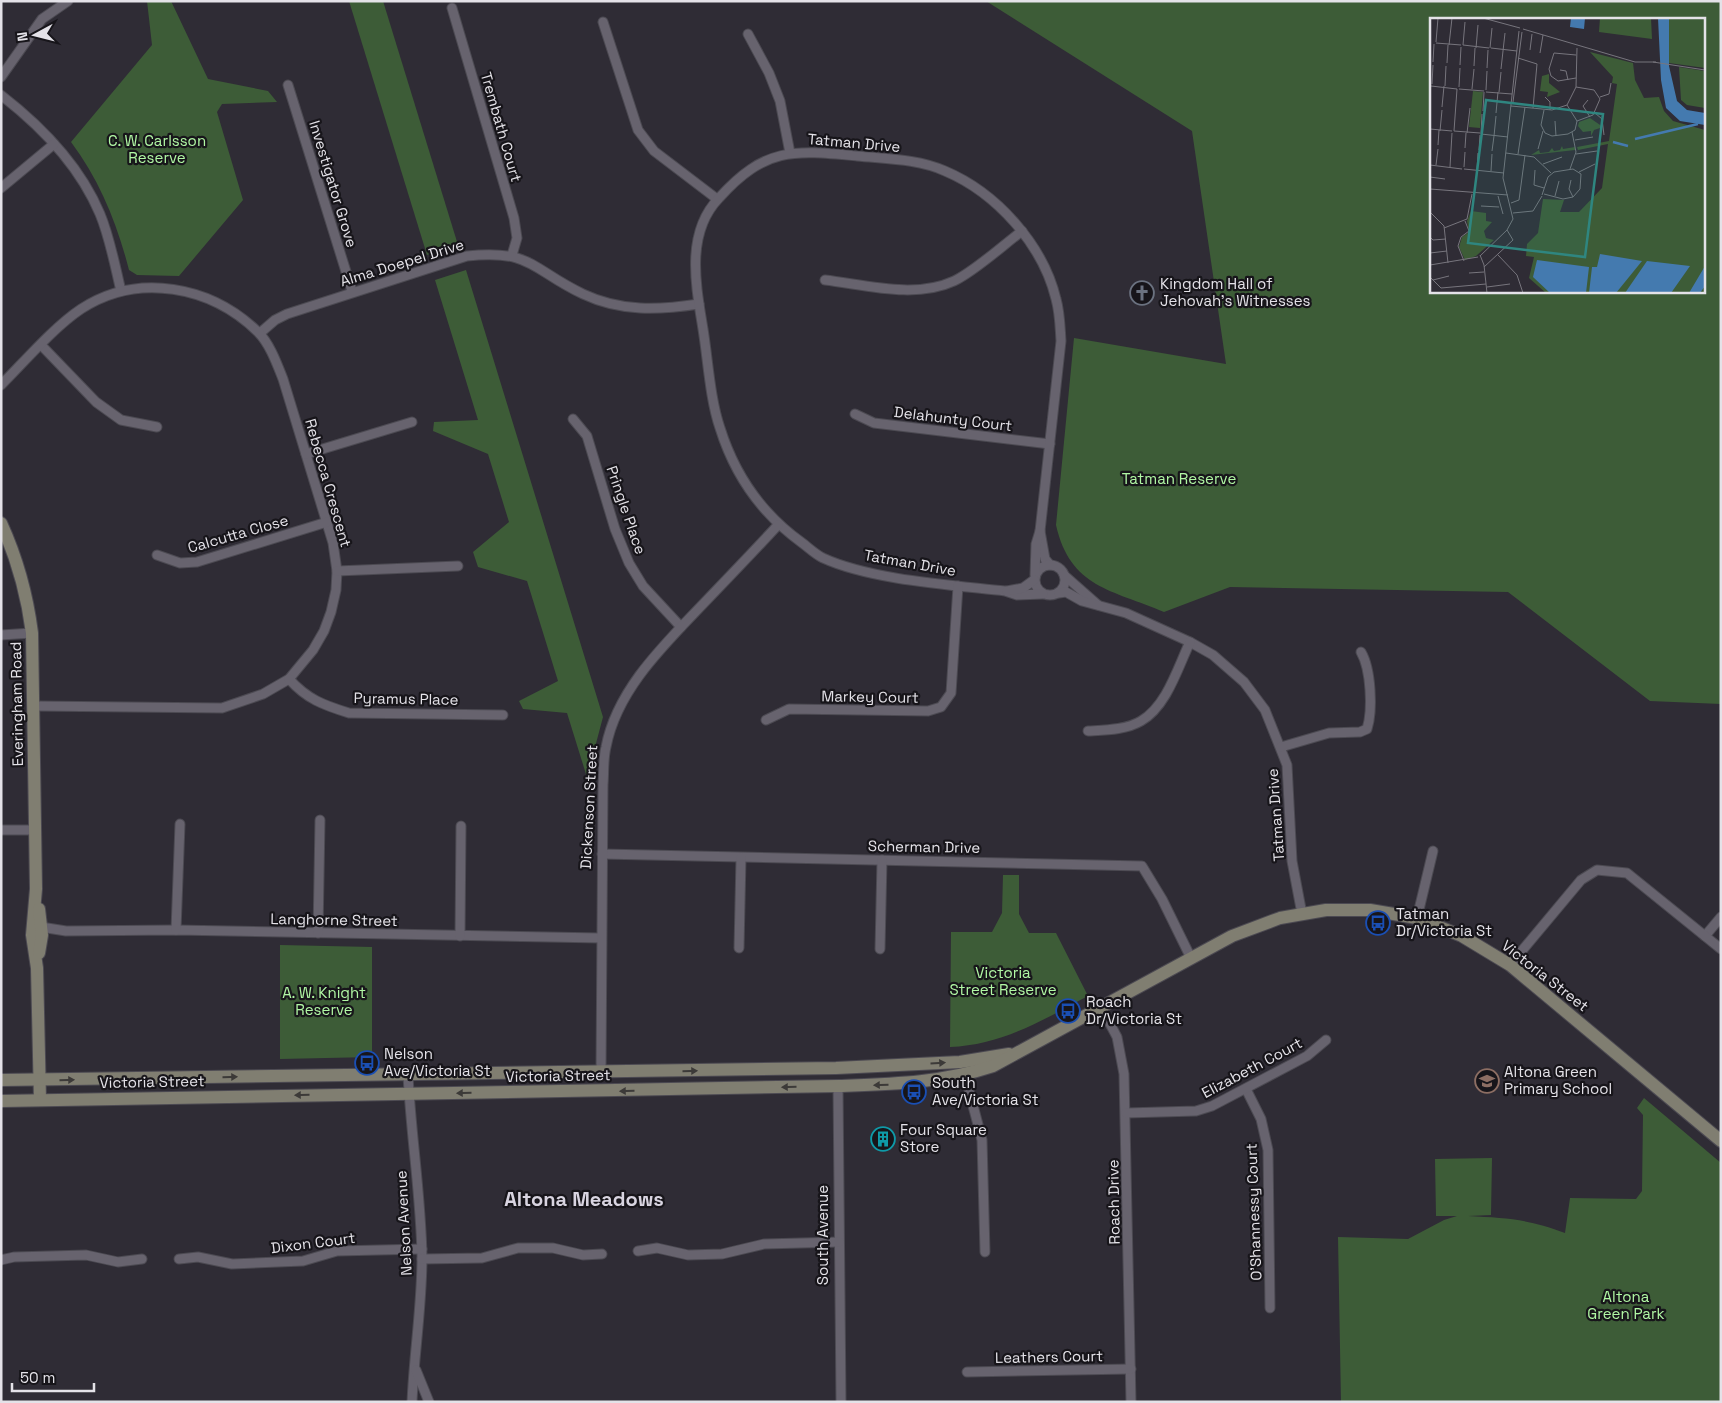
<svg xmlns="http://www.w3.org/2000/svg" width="1722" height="1403" font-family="'Space Grotesk',sans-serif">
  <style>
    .green { fill: #3d5c37; fill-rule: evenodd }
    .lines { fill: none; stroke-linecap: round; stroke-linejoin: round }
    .street-casing { stroke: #4c4a52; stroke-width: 11 }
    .secondary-casing { stroke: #4c4a52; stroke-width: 14 }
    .street { stroke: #67636e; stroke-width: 9 }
    .secondary { stroke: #807e71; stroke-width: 12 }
    .oneway { fill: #3c3a38 }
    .labels { text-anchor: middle; stroke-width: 4.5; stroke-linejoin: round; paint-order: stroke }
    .street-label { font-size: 15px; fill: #e4e2e8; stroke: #17151a }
    .park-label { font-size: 15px; fill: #b1f8a4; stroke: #17151a }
    .poi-label { font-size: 15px; fill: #e4e2e8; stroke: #17151a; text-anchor: start }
    .district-label { font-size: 20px; font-weight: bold; fill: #d8d4e0; stroke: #17151a }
    .inset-river { fill: none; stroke: #447aaf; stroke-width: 2.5 }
    .inset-road { fill: none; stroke: #77757d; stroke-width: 1 }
    .view { fill: #2f8680; fill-opacity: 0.15; stroke: #2f8680; stroke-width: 2.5 }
    .inset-edge { fill: none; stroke: #e4e2e8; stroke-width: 2.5 }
  </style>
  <rect width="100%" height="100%" fill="#2f2c35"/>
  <g class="green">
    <path d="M147,1h24l37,78 60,12 9,11 -55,2 -5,8 26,88 -64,76 -42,-1 -8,-5c-12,-47 -29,-89 -58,-128l81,-97z"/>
    <path d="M349,1h34l75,244 -31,10z"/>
    <path d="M986,1h735v703l-71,-3 -142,-109 -278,-5 -66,25c-51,-22 -94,-24 -108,-87l18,-187 152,26 -34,-233zM1431,19h272v272h-272z"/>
    <path d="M466,270l137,447 -9,34 -4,36 -23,-74 -44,-4 -4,-8 39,-20 -31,-100 -49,-14 -5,-15 36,-30 -21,-68 -55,-23 1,-9 44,-2 -43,-140z"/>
    <path d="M1003,875h16v39l10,19h27l32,63c-45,24 -86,49 -138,51l1,-115h41l10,-19z"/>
    <path d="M280,945l92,2v110l-92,2z"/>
    <path d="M1644,1098l77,65v239h-380l-3,-165 70,2 36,-19 13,-4h-21l-1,-57 57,-1 -1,57 -23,1c39,2 60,3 97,17l5,-35 66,1 6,-8 1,-76 -6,-7z"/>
  </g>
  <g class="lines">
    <g class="street-casing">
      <g id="street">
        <path d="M452,8l62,210 3,20 -5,17"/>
        <path d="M603,22l35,108 16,21 63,48"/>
        <path d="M748,34l21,39 11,28 10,52"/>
        <path d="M1,77l41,-58 26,-18"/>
        <path d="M288,85l64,206"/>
        <path d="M1,95c40,31 79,71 99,119 10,24 15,52 21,77"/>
        <path d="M1,188l53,-44"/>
        <path d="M825,280c41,5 90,19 129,1 21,-10 48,-35 68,-50"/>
        <path d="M260,333l15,-13 12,-6 180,-58c65,-7 65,14 116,38 38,18 76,16 116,10"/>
        <path d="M42,346l54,56 25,18 36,7"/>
        <path d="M1,385c24,-24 53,-58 80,-76 57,-37 130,-23 177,23 12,12 19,32 25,47l50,164 4,28 -1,19 -5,22 -7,19 -11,19 -24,29 -26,15 -41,14 -187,-2"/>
        <path d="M855,414l19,9 176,21"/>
        <path d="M573,419l14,17 28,93 14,34 14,23 38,41"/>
        <path d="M306,454l106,-32"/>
        <path d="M1040,531l5,28 5,6"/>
        <path d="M157,555l23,8 17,-1 130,-40"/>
        <circle cx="1050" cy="580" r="15"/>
        <path d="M337,571l121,-5"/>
        <path d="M1035,575l1,-31 4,-13 21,-190c-1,-14 -1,-28 -5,-42 -13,-54 -59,-106 -111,-128 -27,-12 -58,-12 -88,-15 -64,-6 -92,-9 -138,42 -34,35 -23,88 -16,131 5,31 7,70 17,99 15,48 41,85 81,114 7,5 14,12 22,16 48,22 129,27 182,33l12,4 26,-1"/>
        <path d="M1064,575l34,30"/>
        <path d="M1007,591l16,-3 11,-8"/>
        <path d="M1059,593l7,-1 16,9 44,12 64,29 23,13 31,27 21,28 22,55 5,96 10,53"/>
        <path d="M1,635l31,-2"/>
        <path d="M289,679c18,20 34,26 60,34l154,2"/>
        <path d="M766,720l23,-11 139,2 13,-4 10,-14 7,-107"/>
        <path d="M1088,731c17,-1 38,-1 53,-10 26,-15 37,-54 49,-79"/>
        <path d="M1281,747l48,-14 31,-1 7,-3c6,-19 4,-60 -6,-77"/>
        <path d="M1,830h35"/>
        <path d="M602,854l540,12 20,33 29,59"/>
        <path d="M1417,918l16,-67"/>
        <path d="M37,929l4,-2 25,4 110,-1 425,8"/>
        <path d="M176,930l4,-106"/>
        <path d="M318,933l2,-113"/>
        <path d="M460,936l1,-110"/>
        <path d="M1705,936l16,-19"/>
        <path d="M739,948l2,-90"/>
        <path d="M880,949l2,-89"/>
        <path d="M1510,965l71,-85 16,-10 30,3 94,76"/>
        <path d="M1101,1007l16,30 7,37 7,328"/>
        <path d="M601,1072l2,-287c1,-12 0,-26 3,-38 11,-58 59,-103 98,-144 25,-26 50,-52 74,-78"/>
        <path d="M408,1075c3,61 13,121 14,182 0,49 -8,97 -10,145"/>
        <path d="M965,1075l17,65 3,112"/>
        <path d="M838,1086l3,316"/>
        <path d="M1246,1089l15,30 7,31 2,158"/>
        <path d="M1126,1113l70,-2 16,-5 95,-50 19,-16"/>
        <path d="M638,1251l19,-3 31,7 34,-1 42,-10 75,-2"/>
        <path d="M179,1259l19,-2 34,7 71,-3 34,-10 85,-2"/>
        <path d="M422,1259l60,-1 36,-10h35l30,7 19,-1"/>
        <path d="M1,1260l13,-3 72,-2 32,7 24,-3"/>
        <path d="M416,1370l13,32"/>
        <path d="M967,1372l164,-3"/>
      </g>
    </g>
    <g class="secondary-casing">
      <g id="secondary">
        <path d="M1,523c16,35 26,71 31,110l4,256 -4,46 5,33 3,132"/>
        <path d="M39,909l3,26 -3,18"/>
        <path d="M1,1080l835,-12 124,-6 49,-8"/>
        <path d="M1,1101l837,-15c53,-2 104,-3 155,-20l239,-130 48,-18 46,-8h44l47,8 45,18 48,29 211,176"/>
      </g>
    </g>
    <use href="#street" class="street"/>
    <use href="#secondary" class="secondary"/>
  </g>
  <defs><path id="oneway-solid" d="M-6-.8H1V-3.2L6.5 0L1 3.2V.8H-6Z" transform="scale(1.25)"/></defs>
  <g class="oneway">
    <use href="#oneway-solid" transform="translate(938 1063) rotate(-4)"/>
    <use href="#oneway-solid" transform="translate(690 1071) rotate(-1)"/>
    <use href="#oneway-solid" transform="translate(230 1077) rotate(-1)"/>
    <use href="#oneway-solid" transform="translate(67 1080) rotate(-1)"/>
    <use href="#oneway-solid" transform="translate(881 1085) rotate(178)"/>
    <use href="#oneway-solid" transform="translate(789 1087) rotate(179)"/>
    <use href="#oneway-solid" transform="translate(627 1091) rotate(179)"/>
    <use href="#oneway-solid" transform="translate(464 1093) rotate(179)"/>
    <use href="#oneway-solid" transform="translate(302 1095) rotate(179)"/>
  </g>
  <defs>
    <g id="church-ring" transform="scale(1.25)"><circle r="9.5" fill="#17151a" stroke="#6b7280" stroke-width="1.5"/><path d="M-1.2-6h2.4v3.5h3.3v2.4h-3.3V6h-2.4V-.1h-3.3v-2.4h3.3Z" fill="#6b7280"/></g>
    <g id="bus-ring" transform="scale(1.25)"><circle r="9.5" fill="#17151a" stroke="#1a4fb4" stroke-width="1.5"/><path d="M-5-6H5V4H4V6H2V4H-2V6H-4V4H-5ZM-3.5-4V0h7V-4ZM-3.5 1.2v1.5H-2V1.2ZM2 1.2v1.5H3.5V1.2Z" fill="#1a4fb4"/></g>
    <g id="school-ring" transform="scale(1.25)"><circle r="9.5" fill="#17151a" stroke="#8d6e63" stroke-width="1.5"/><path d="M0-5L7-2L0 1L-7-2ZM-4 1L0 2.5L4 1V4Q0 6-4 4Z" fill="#8d6e63"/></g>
    <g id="building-ring" transform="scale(1.25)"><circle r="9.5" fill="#17151a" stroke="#0f9aa8" stroke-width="1.5"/><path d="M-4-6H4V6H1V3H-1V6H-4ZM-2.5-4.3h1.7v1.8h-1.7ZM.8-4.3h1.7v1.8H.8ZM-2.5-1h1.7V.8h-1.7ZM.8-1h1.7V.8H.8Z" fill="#0f9aa8"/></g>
  </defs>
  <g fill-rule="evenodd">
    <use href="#church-ring" x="1142" y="293"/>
    <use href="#bus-ring" x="1378" y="923"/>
    <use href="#bus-ring" x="1068" y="1011"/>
    <use href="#bus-ring" x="367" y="1063"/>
    <use href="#school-ring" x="1487" y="1081"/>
    <use href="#bus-ring" x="914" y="1092"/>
    <use href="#building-ring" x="883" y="1139"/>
  </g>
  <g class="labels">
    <g class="street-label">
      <text transform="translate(501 127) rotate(74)" y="5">Trembath Court</text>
      <text transform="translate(854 143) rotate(5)" y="5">Tatman Drive</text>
      <text transform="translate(333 184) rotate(73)" y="5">Investigator Grove</text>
      <text transform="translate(402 263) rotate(-17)" y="5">Alma Doepel Drive</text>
      <text transform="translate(953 419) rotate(7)" y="5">Delahunty Court</text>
      <text transform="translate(328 483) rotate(74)" y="5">Rebecca Crescent</text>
      <text transform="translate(626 510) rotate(71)" y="5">Pringle Place</text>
      <text transform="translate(238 534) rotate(-16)" y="5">Calcutta Close</text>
      <text transform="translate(910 563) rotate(10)" y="5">Tatman Drive</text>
      <text transform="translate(870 697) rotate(1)" y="5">Markey Court</text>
      <text transform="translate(406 699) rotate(1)" y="5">Pyramus Place</text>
      <text transform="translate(17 704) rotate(-91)" y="5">Everingham Road</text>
      <text transform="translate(589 807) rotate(-87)" y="5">Dickenson Street</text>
      <text transform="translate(1276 815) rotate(-94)" y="5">Tatman Drive</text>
      <text transform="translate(924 847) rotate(1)" y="5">Scherman Drive</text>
      <text transform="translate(334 920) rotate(1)" y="5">Langhorne Street</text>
      <text transform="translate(1545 976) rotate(38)" y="5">Victoria Street</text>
      <text transform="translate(1252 1068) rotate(-28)" y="5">Elizabeth Court</text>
      <text transform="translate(558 1076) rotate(-1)" y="5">Victoria Street</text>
      <text transform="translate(152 1082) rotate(-1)" y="5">Victoria Street</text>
      <text transform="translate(1114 1202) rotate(-91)" y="5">Roach Drive</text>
      <text transform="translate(1254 1212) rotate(-92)" y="5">O'Shannessy Court</text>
      <text transform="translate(404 1223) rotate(-93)" y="5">Nelson Avenue</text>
      <text transform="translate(823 1235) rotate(-90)" y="5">South Avenue</text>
      <text transform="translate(313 1243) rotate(-7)" y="5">Dixon Court</text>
      <text transform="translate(1049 1357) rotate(-1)" y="5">Leathers Court</text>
    </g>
    <g class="park-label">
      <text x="157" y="146">C. W. Carlsson<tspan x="157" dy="17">Reserve</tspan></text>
      <text x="1179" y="484">Tatman Reserve</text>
      <text x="1003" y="978">Victoria<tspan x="1003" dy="17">Street Reserve</tspan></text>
      <text x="324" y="998">A. W. Knight<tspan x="324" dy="17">Reserve</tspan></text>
      <text x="1626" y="1302">Altona<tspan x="1626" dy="17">Green Park</tspan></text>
    </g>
    <g class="poi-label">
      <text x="1160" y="289">Kingdom Hall of<tspan x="1160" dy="17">Jehovah's Witnesses</tspan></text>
      <text x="1396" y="919">Tatman<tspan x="1396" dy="17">Dr/Victoria St</tspan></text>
      <text x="1086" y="1007">Roach<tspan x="1086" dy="17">Dr/Victoria St</tspan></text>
      <text x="384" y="1059">Nelson<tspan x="384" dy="17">Ave/Victoria St</tspan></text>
      <text x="1504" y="1077">Altona Green<tspan x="1504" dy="17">Primary School</tspan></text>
      <text x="932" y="1088">South<tspan x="932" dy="17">Ave/Victoria St</tspan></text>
      <text x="900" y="1135">Four Square<tspan x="900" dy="17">Store</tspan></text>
    </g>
    <g class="district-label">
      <text x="584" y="1206">Altona Meadows</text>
    </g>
  </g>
  <g transform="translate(1430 18)">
    <rect width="275" height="275" fill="#2f2c35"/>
    <path d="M170,0h51l1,21 -53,-7zM239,0h36v50l-36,-5zM160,34l43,11 2,17 9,18 15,-1 5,14 9,10 32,9v163h-159l-17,-15 5,-21 -8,-1 1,-12 11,-11 5,-34 21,1 -4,12h19l23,-24 6,-44 -30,6 -1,-3 32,-6 8,-57 -5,-1 1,-6zM249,49l26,4v37l-18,-3 -6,-5zM119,56v9l11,9 -13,5 1,-5 -8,-1 2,-15zM43,73l10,1 -3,36 -11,-1zM160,100l13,9 -9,3 -3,6v-5l-8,1 -5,-6 1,-4zM132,128l1,3 12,-2v3l-44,5 8,-5 1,3 9,-1 3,-4 2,3 6,-1zM41,193l15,2v8l6,1 -8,9 2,7 8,2 -18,16 -11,4 -6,-13 3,-10 7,-5 -2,-11z" fill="#3d5c37"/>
    <path d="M141,0h14l-1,11 -14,-2zM228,0h11v48l8,35 10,9 18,3v12l-25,-4 -14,-13 -5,-28zM170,236l42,7 -26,32h-27l3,-26h5zM107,242l52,7 -3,26h-36l-17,-16zM217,243l43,5 -19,27h-46zM275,248v20l-5,7h-11z" fill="#447aaf"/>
    <path class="inset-river" d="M205,121l63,-15M183,124l15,4"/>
    <path class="inset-road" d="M53,0l37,10M93,11l112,33h21M6,24l2,-24M6,25l25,2M19,27l3,-27M33,27l26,3M33,27l2,-23M46,30l2,-23M60,30l2,-20M61,30l26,3M100,32l2,-16M73,33l2,-18M110,35l3,-18M146,37l-22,-2 -5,16 2,7 7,5 18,-3M88,40l19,6 -4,44M3,44l1,-18M223,44l52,8M17,45l1,-18M30,47l1,-18M44,48l1,-18M57,50l1,-18M71,51l2,-18M130,52l6,1 2,9M2,66l1,-19M1,68l26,3M15,68l1,-20M29,69l1,-19M146,69l18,3 6,9 -7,16 -16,6M29,71l25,2M42,71l2,-20M56,72l1,-19M56,74l26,2M69,74l2,-20M115,79l5,5v8M170,79l9,-3 2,-11M158,82l-5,6 7,11M83,84l9,-70M81,88l41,4 15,-5 9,-18 1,-39M12,89l2,-21M114,92l-3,15 4,8 7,3 16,-2 7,-4 2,-9 -10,-16M53,93l1,-19M66,95l2,-21M165,95l7,6 2,16M125,103l1,15M0,111l22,2M10,113l2,-21M24,113l3,-42M24,113l26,2M37,115l3,-25M51,116l27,3M51,116l1,-20M64,118l2,-20M145,122l18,-3M8,127l1,-15M35,130l1,-15M108,131l5,-18M49,132l1,-15M62,133l2,-15M76,135l28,4 17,16M88,136l7,-47M146,136l21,-3M113,146l19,-7M0,147l32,4M6,147l2,-16M20,149l2,-34M34,149l1,-15M34,151l40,4M140,151l6,-17 -4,-20M47,152l1,-17M105,152l-1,15 10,3M61,153l1,-17M149,154l16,-8M0,159l15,2M141,162l-2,9 4,8M0,171l78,6M112,177l6,-18 6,-5 19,-3 8,5 -1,15 -7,8 -10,2 -19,-5M68,178l5,18M125,178l4,-15M81,185l8,-3 6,-45M51,188l18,1M0,194l14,14 4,37M83,195l20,-2 9,-15M14,210l23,-9 5,-25M0,219l3,3 13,-1M0,235l17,-2M50,237l4,10 3,28M68,237l19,20 6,18M50,238l27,-26 6,-11 -10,-41 16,-147M34,243l-6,-15 3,-9 8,-6 -4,-10M0,247l48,-8M54,249l29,-27 -6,-10M39,255l15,-1M0,259l11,11 45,-4M3,262l16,-4M57,269l23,-3"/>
    <path class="view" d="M56,82l117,14 -18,143 -117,-14z"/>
    <rect width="275" height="275" class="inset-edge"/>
  </g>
  <rect width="1722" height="1403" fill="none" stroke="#e4e2e8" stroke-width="5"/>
  <g transform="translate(35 35) rotate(263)" stroke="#17151a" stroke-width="4" paint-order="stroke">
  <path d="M0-4L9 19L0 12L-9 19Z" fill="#e4e2e8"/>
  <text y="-8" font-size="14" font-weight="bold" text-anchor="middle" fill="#e4e2e8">N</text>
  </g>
  <path d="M12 1383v8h82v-8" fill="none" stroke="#e4e2e8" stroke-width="2.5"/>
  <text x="20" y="1383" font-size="15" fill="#e4e2e8" stroke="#17151a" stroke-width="4" paint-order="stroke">50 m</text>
</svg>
